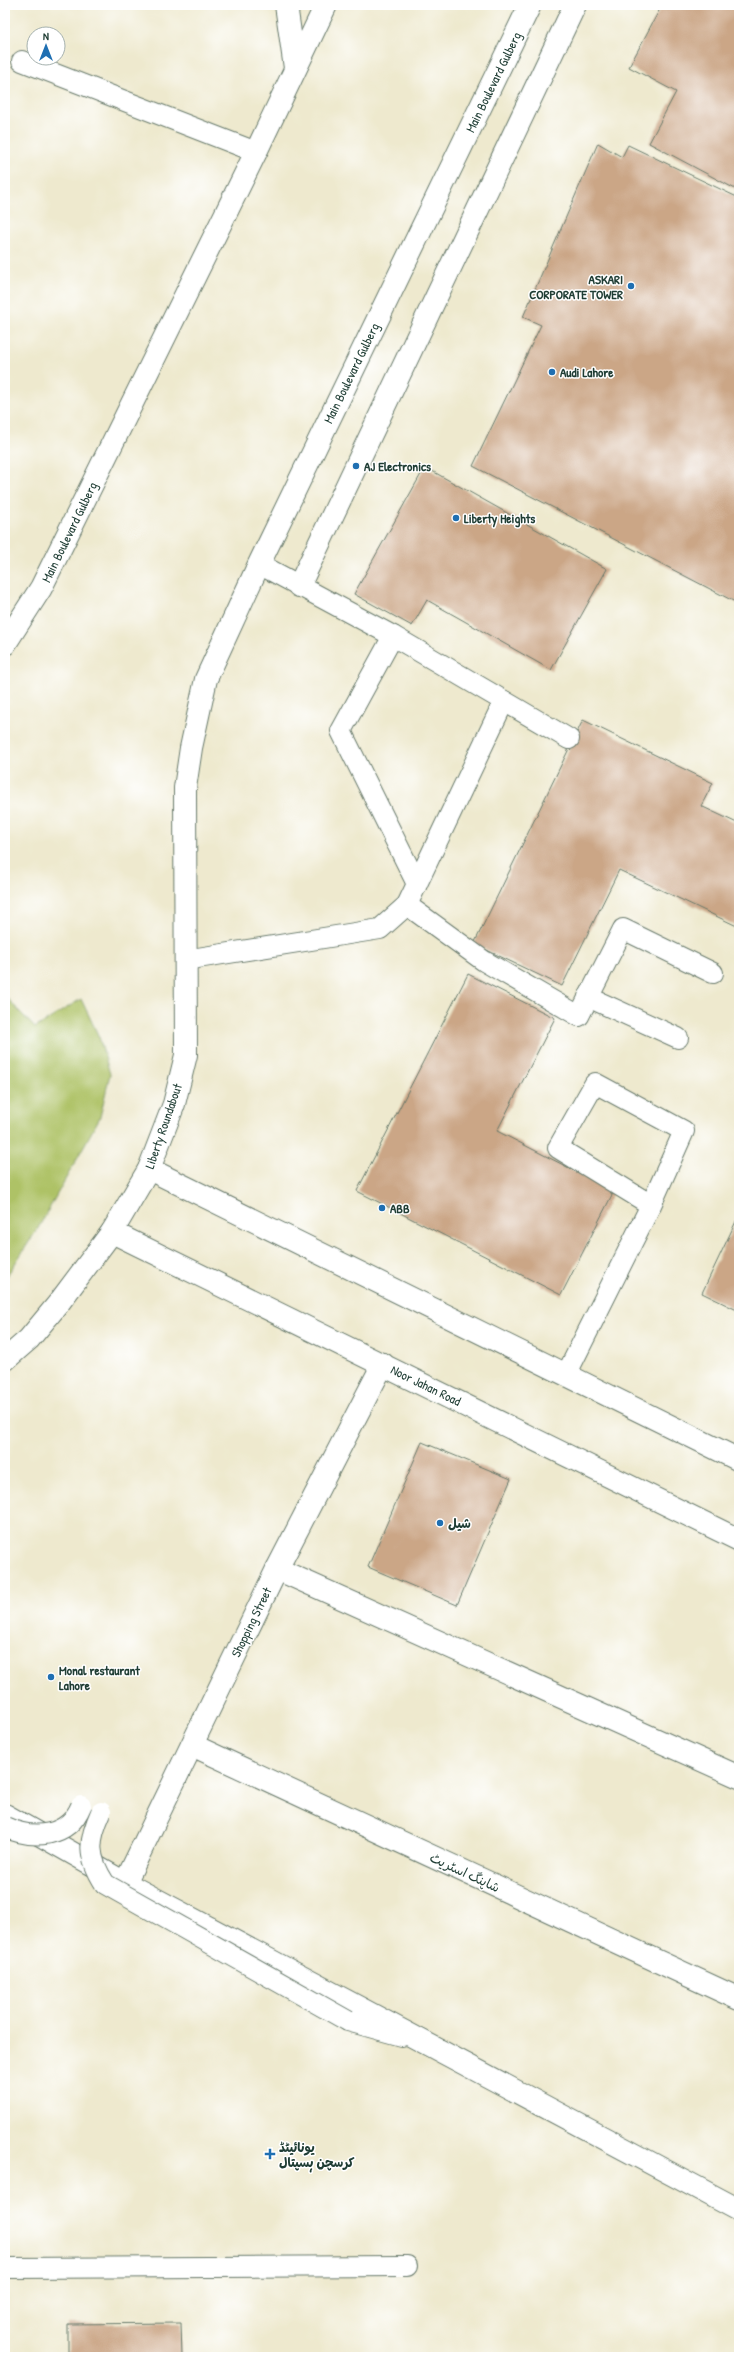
<svg xmlns="http://www.w3.org/2000/svg" width="744" height="2362" font-family="'Patrick Hand','Playpen Sans Arabic',sans-serif">
  <style>
    .green { fill: #aec266; stroke: #66804d }
    .building { fill: #cba686 }
    .lines { fill: none; stroke-linecap: round; stroke-linejoin: round }
    .lane-casing { stroke: #67796a; stroke-width: 22 }
    .street-casing { stroke: #67796a; stroke-width: 24 }
    .secondary-casing { stroke: #67796a; stroke-width: 24 }
    .lane { stroke: #fff; stroke-width: 20 }
    .street { stroke: #fff; stroke-width: 22 }
    .secondary { stroke: #fff; stroke-width: 22 }
    .lane-bridge-casing { stroke: #67796a; stroke-width: 22; stroke-linecap: butt }
    .lane-bridge { stroke: #fff; stroke-width: 20 }
    .poi-dot { fill: #1f6fb2; stroke: #fff; stroke-width: 1.5 }
    .labels { text-anchor: middle; stroke-width: 3; stroke-linejoin: round; paint-order: stroke }
    .street-label { font-size: 13px; fill: #1f3d34; stroke: #fff }
    .poi-label { font-size: 13px; font-weight: bold; fill: #1f3d34; stroke: #fff; text-anchor: start }
  </style>
  <rect width="100%" height="100%" fill="#fff"/>
  <filter id="ink" filterUnits="userSpaceOnUse"><feTurbulence type="fractalNoise" baseFrequency=".025" numOctaves="2"/><feDisplacementMap in="SourceGraphic" scale="8" xChannelSelector="R" yChannelSelector="G"/><feConvolveMatrix kernelMatrix="1 2 1 2 8 2 1 2 1" color-interpolation-filters="sRGB"/></filter>
  <filter id="wash" filterUnits="userSpaceOnUse"><feTurbulence type="fractalNoise" baseFrequency=".012" numOctaves="4" result="noise"/><feDisplacementMap in="SourceGraphic" scale="16" xChannelSelector="R" yChannelSelector="G"/><feGaussianBlur stdDeviation="0.9" result="paint"/><feColorMatrix in="noise" values="0 0 0 0 0 0 0 0 0 0 0 0 0 0 0 0 0 1.4 0 .05"/><feComposite in="paint" operator="in"/></filter>
  <g filter="url(#wash)">
    <rect width="100%" height="100%" fill="#eee9ce"/>
    <path class="green" d="M5,996l30,32 46,-29 18,38 11,37 -10,43 -60,108 -35,54z"/>
    <g id="blocks">
      <g class="building">
        <path d="M662,5h77v186l-90,-48 27,-51 -47,-25z"/>
        <path d="M598,143l24,14 6,-12 111,53v406l-266,-138 68,-141 -18,-8z"/>
        <path d="M425,467l182,102 -56,101 -124,-70 -15,26 -58,-32z"/>
        <path d="M583,720l130,63 -12,23 38,18v103l-120,-57 -57,116 -88,-42z"/>
        <path d="M468,974l87,44 -58,113 117,60 -53,104 -204,-104z"/>
        <path d="M739,1215v96l-37,-18z"/>
        <path d="M422,1442l89,37 -54,126 -89,-38z"/>
        <path d="M181,2323l1,34h-114v-33z"/>
      </g>
    </g>
  </g>
  <g filter="url(#ink)">
    <use href="#blocks" fill-opacity="0" stroke="#67796a" stroke-width="1"/>
    <g class="lines">
      <g class="lane-casing">
        <g id="lane">
          <path d="M22,61l234,91"/>
          <path d="M393,636l-52,95 76,153"/>
          <path d="M504,701l65,38"/>
          <path d="M407,905l77,56 95,55 44,-87 90,44"/>
          <path d="M185,960l195,-31 27,-24 97,-204 -111,-65 -134,-72"/>
          <path d="M588,997l90,41"/>
          <path d="M566,1375l85,-170 33,-74 -89,-48 -37,65 93,57"/>
          <path d="M348,2021l54,15"/>
          <path d="M5,2268l402,-2"/>
        </g>
      </g>
      <g class="street-casing">
        <g id="street">
          <path d="M286,5l9,63"/>
          <path d="M299,586l276,-581"/>
          <path d="M277,1569l462,208"/>
          <path d="M192,1745l547,254"/>
          <path d="M5,1815l120,68 614,327"/>
          <path d="M125,1883l152,-314 106,-205"/>
        </g>
      </g>
      <g class="secondary-casing">
        <g id="secondary">
          <path d="M5,644l36,-56 215,-436 70,-147"/>
          <path d="M149,1169l590,291"/>
          <path d="M112,1232l627,308"/>
          <path d="M5,1360l24,-21 29,-35 54,-72 37,-63 25,-65 12,-49 -1,-267 6,-40 15,-69 53,-115 271,-559"/>
        </g>
      </g>
      <use href="#lane" class="lane"/>
      <use href="#street" class="street"/>
      <use href="#secondary" class="secondary"/>
      <g class="lane-bridge-casing">
        <g id="lane-bridge">
          <path d="M101,1812c-13,29 -14,44 4,72l243,137"/>
          <path d="M5,1827c28,13 63,11 76,-21"/>
        </g>
      </g>
      <use href="#lane-bridge" class="lane-bridge"/>
    </g>
  </g>
  <g class="poi-dot">
    <circle cx="631" cy="286" r="4"/>
    <circle cx="552" cy="372" r="4"/>
    <circle cx="356" cy="466" r="4"/>
    <circle cx="456" cy="518" r="4"/>
    <circle cx="382" cy="1208" r="4"/>
    <circle cx="440" cy="1523" r="4"/>
    <circle cx="51" cy="1677" r="4"/>
    <path d="M268 2148h4v4h4v4h-4v4h-4v-4h-4v-4h4z"/>
  </g>
  <g class="labels">
    <g class="street-label">
      <text transform="translate(493 82) rotate(-64)" y="5">Main Boulevard Gulberg</text>
      <text transform="translate(351 373) rotate(-64)" y="5">Main Boulevard Gulberg</text>
      <text transform="translate(69 532) rotate(-64)" y="5">Main Boulevard Gulberg</text>
      <text transform="translate(163 1126) rotate(-71)" y="5">Liberty Roundabout</text>
      <text transform="translate(426 1385) rotate(26)" y="5">Noor Jahan Road</text>
      <text transform="translate(251 1622) rotate(-64)" y="5">Shopping Street</text>
      <text transform="translate(465 1872) rotate(25)" y="5">شاپنگ اسٹریٹ</text>
    </g>
    <g class="poi-label">
      <text x="623" y="284" text-anchor="end">ASKARI<tspan x="623" dy="15">CORPORATE TOWER</tspan></text>
      <text x="560" y="377">Audi Lahore</text>
      <text x="364" y="471">AJ Electronics</text>
      <text x="464" y="523">Liberty Heights</text>
      <text x="390" y="1213">ABB</text>
      <text x="448" y="1528">شیل</text>
      <text x="59" y="1675">Monal restaurant<tspan x="59" dy="15">Lahore</tspan></text>
      <text x="279" y="2152">یونائیٹڈ<tspan x="279" dy="15">کرسچن ہسپتال</tspan></text>
    </g>
  </g>
  <rect width="744" height="2362" fill="none" stroke="#fff" stroke-width="20"/>
  <g transform="translate(46 46)"><circle r="19" fill="#ffffff" stroke="#a5b1ae"/>
  <path d="M0-3L7 15L0 10L-7 15Z" fill="#1f6fb2"/>
  <text y="-6" font-size="11" font-weight="bold" text-anchor="middle" fill="#1f3d34">N</text>
  </g>
</svg>
